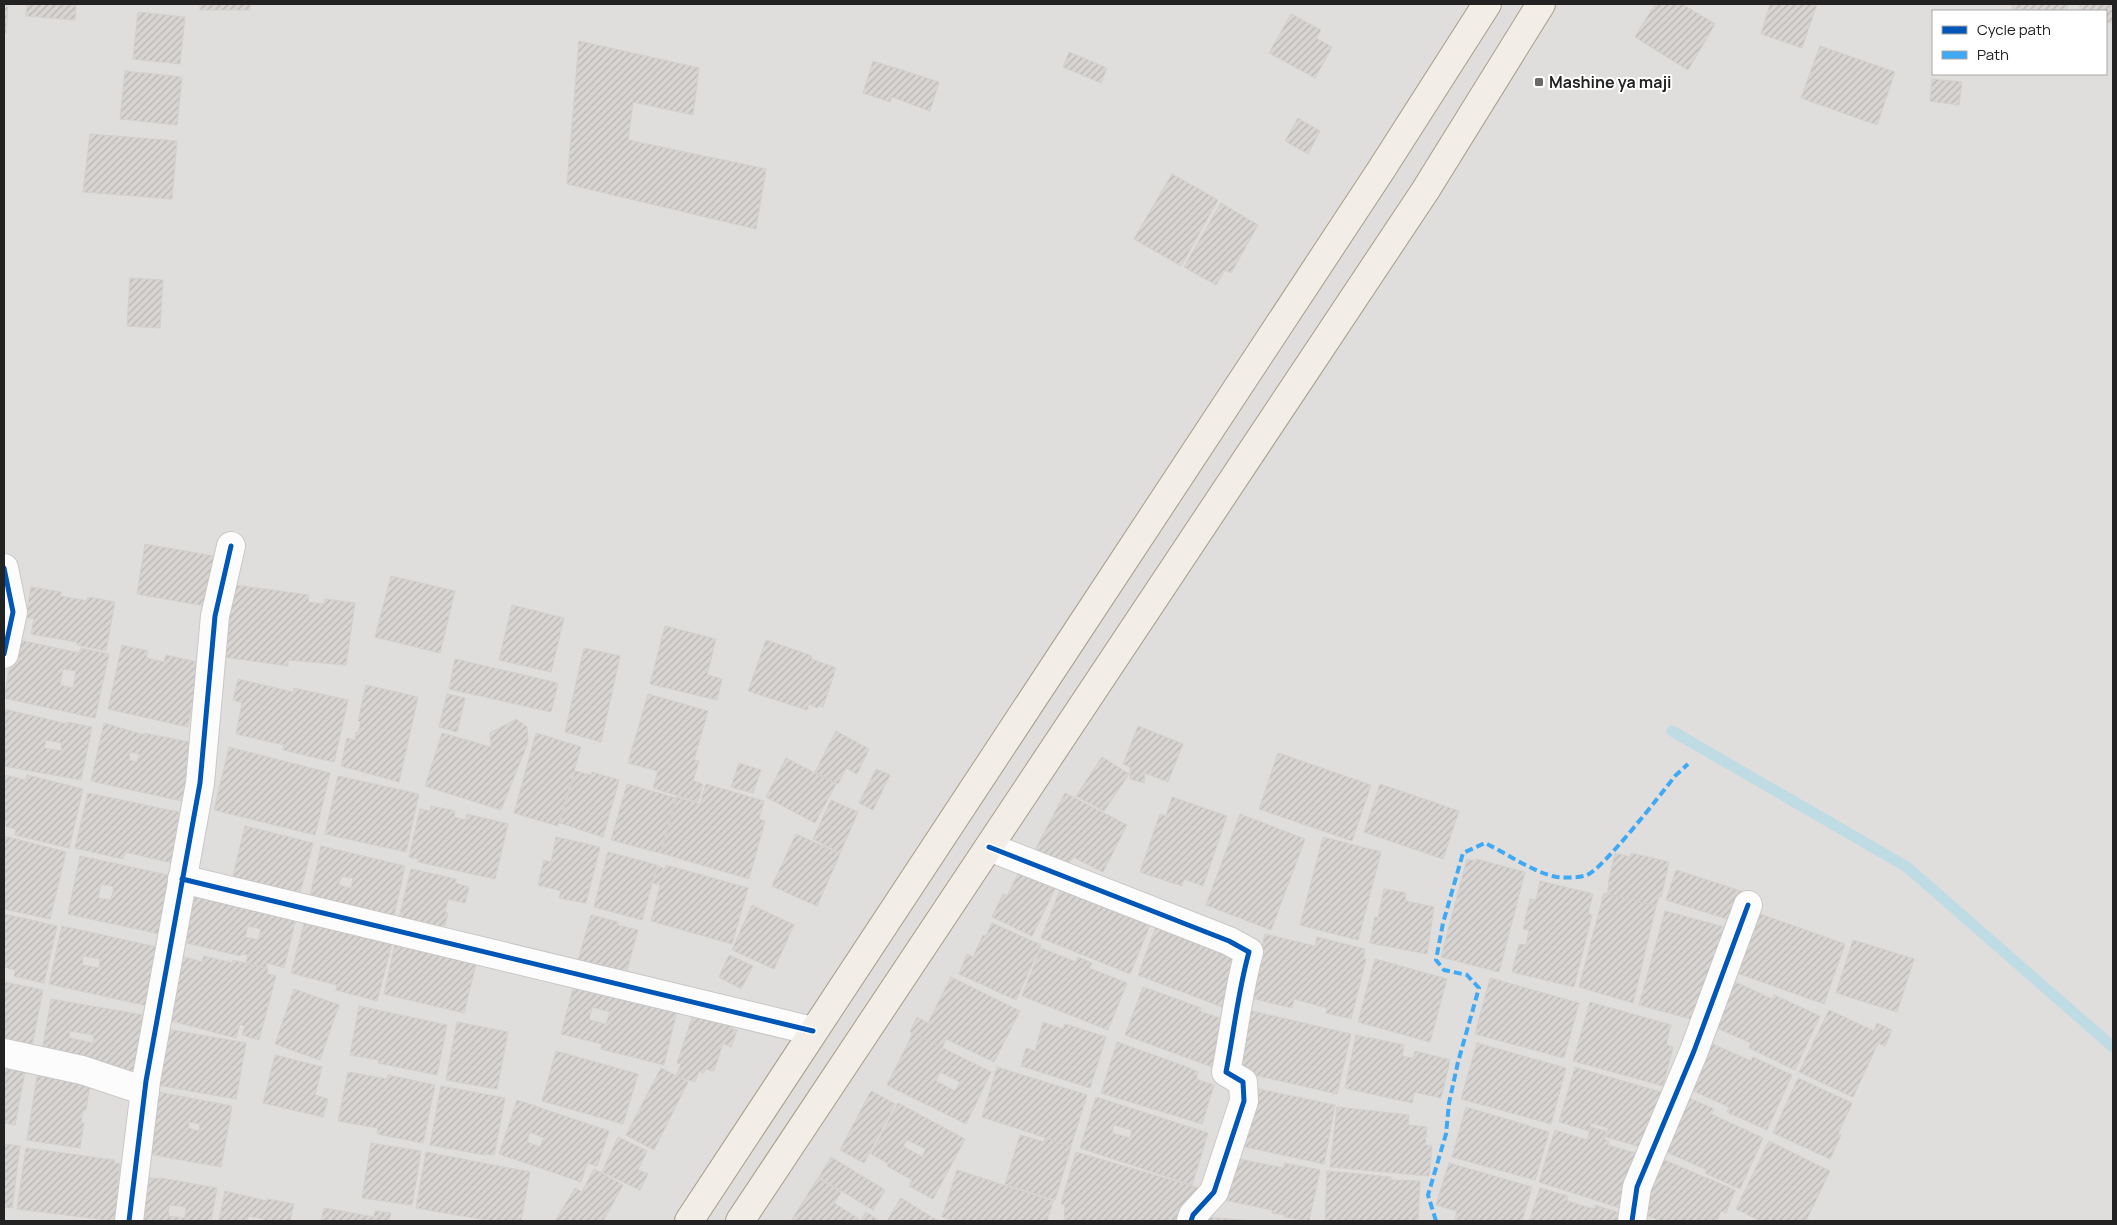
<svg xmlns="http://www.w3.org/2000/svg" width="2117" height="1225" font-family="Manrope,sans-serif">
  <style>
    .residential { fill: #dfdedc; fill-rule: evenodd }
    .lines { fill: none; stroke-linecap: round; stroke-linejoin: round }
    .stream { stroke: #bfdbe3; stroke-width: 11 }
    .building { fill: url(#building-hatch); stroke: #d3d0cc; fill-rule: evenodd }
    .minor-casing { stroke: #c9c8c7; stroke-width: 30 }
    .major-casing { stroke: #a79c86; stroke-width: 30 }
    .minor { stroke: #fdfcfc; stroke-width: 28 }
    .major { stroke: #f3ede7; stroke-width: 28 }
    .quiet { stroke: #3fa9f5; stroke-width: 4; stroke-dasharray: 8 4; stroke-linecap: butt }
    .cycleway-casing { stroke: #fff; stroke-width: 8 }
    .cycleway { stroke: #0057b8; stroke-width: 5 }
    .poi-dot { fill: #6a6968; stroke: #fff; stroke-width: 2 }
    .labels { text-anchor: middle; stroke-width: 4; stroke-linejoin: round; paint-order: stroke }
    .poi-label { font-size: 16px; font-weight: bold; fill: #222; stroke: #fff; text-anchor: start }
  </style>
  <defs>
    <pattern id="building-hatch" width="6" height="6" patternUnits="userSpaceOnUse" patternTransform="scale(1.25)"><rect width="6" height="6" fill="#d7d4d2"/><path d="M-1 1l2-2M0 6l6-6M5 7l2-2" fill="none" stroke="#b8b6b4"/></pattern>
  </defs>
  <rect width="100%" height="100%" fill="#f0eeeb"/>
  <path class="residential" d="M4,4h2109v1217h-2109zM1933,11h173v63h-173z"/>
  <g class="lines">
    <path class="stream" d="M1672,731l235,136 206,180"/>
  </g>
  <g class="building">
    <path d="M4,4h4l-2,29h-2z"/>
    <path d="M27,4h49l-1,16 -49,-4z"/>
    <rect x="200" y="4" width="50" height="6"/>
    <path d="M1655,4h27l33,20 -27,46 -53,-33z"/>
    <path d="M1770,4h47l-15,44 -41,-14z"/>
    <path d="M2012,4h56l-1,7 -55,-2z"/>
    <path d="M2080,4h33v19l-7,-1v-11h-26z"/>
    <path d="M138,12l47,5 -5,47 -47,-5z"/>
    <path d="M1291,14l30,16 -5,8 16,9 -17,31 -46,-25z"/>
    <path d="M579,41l120,27 -6,47 -60,-13 -5,38 138,29 -10,60 -189,-45z"/>
    <path d="M1820,46l75,26 -18,53 -76,-27z"/>
    <path d="M1069,52l38,16 -6,15 -38,-16z"/>
    <path d="M873,61l66,21 -9,29 -38,-14 -2,5 -27,-9z"/>
    <path d="M125,71l57,6 -5,48 -57,-6z"/>
    <path d="M1932,79l30,3 -3,23 -29,-4z"/>
    <path d="M1298,118l22,13 -12,23 -23,-13z"/>
    <path d="M90,134l87,7 -5,58 -89,-7z"/>
    <path d="M1172,174l46,26 -37,66 -47,-27z"/>
    <path d="M1221,203l37,22 -27,48 -6,-3 -9,15 -32,-18z"/>
    <path d="M130,278l33,2 -3,48 -33,-2z"/>
    <path d="M145,544l74,13 -13,49 -69,-12z"/>
    <path d="M391,576l64,15 -15,62 -65,-16z"/>
    <path d="M227,584l82,11 -1,7 16,2 1,-5 30,4 -9,62 -58,-5v6l-70,-10z"/>
    <path d="M31,587l30,5 -1,4 27,5 1,-4 27,5 -9,49 -29,-6v-3l-46,-8 3,-15 -8,-2z"/>
    <path d="M512,605l52,13 -13,54 -52,-12z"/>
    <path d="M665,626l51,13 -9,36 15,4 -5,21 -67,-16z"/>
    <path d="M15,639l64,14 2,-5 28,6 -14,64 -91,-20zM63,669l13,2 -3,17 -13,-3z"/>
    <path d="M766,640l46,16 -1,3 25,9 -13,39 -4,-2 -2,3 -8,-4 -2,6 -59,-19z"/>
    <path d="M122,645l26,6 -2,7 18,4 2,-7 39,9 -10,46 -4,-1 -3,18 -80,-18z"/>
    <path d="M584,648l36,8 -19,86 -36,-10z"/>
    <path d="M455,659l103,24 -7,29 -102,-23z"/>
    <path d="M238,679l55,13 1,-4 54,12 -14,62 -51,-12 1,-5 -48,-11 6,-31 -9,-3z"/>
    <path d="M366,685l52,12 -19,85 -58,-16 6,-28 8,2 1,-8 2,1 3,-11 -3,-1z"/>
    <path d="M447,694l18,4 -8,34 -18,-5z"/>
    <path d="M648,694l60,17 -14,49 5,1 -6,20 10,3 -5,18 -45,-14 5,-17 -30,-8z"/>
    <path d="M4,709l63,15v-2l25,5 -11,53 -77,-14zM46,740l16,3 -1,8 -17,-3z"/>
    <path d="M516,719l11,8 1,15 -27,68 -76,-24 17,-53 49,14 -1,-14z"/>
    <path d="M104,723l40,12v-2l55,11 -13,58 -95,-21zM130,752l9,2 -2,8 -8,-2z"/>
    <path d="M1138,726l45,18 -15,38 -23,-9 -1,10 -14,-4v-12l-7,-3z"/>
    <path d="M836,731l33,18 -12,25 -11,-6 -8,16 -23,-12z"/>
    <path d="M536,733l45,14 -23,79 -44,-13z"/>
    <path d="M229,747l101,26 -15,62 -101,-25z"/>
    <path d="M1278,753l93,32 -19,56 -93,-32z"/>
    <path d="M1102,757l27,17 -25,37 -28,-15z"/>
    <path d="M786,758l50,26 -21,39 -49,-26z"/>
    <path d="M739,763l22,7 -8,23 -22,-6z"/>
    <path d="M876,769l14,6 -17,35 -14,-7z"/>
    <path d="M575,771l16,4 1,-3 27,8 -16,57 -43,-14z"/>
    <path d="M4,775l22,5 1,-5 56,14 -14,59 -54,-13 1,-6 -12,-3z"/>
    <path d="M338,776l81,18 -13,58 -81,-18z"/>
    <path d="M627,784l49,14 -16,55 -49,-13z"/>
    <path d="M706,784l58,17 -5,18 6,2 -16,58 -88,-26 16,-56 23,7z"/>
    <path d="M1380,784l79,27 -16,48 -79,-27z"/>
    <path d="M88,793l95,20 -11,50 -47,-11 -2,7 -48,-11z"/>
    <path d="M1065,793l62,32 -24,47 -30,-15 -7,12 -32,-17z"/>
    <path d="M1172,797l55,19 -24,70 -19,-7 -2,7 -42,-14 20,-58 6,2z"/>
    <path d="M831,800l27,12 -18,41 -27,-14z"/>
    <path d="M431,806l24,5 -1,6 12,3 1,-6 41,10 -13,55 -77,-17v-3l-9,-2 11,-48 10,2z"/>
    <path d="M1240,814l65,25 -34,91 -65,-25z"/>
    <path d="M245,826l68,17 -15,58 -66,-21z"/>
    <path d="M796,834l44,20 -23,52 -45,-20z"/>
    <path d="M4,836l62,16 -16,67 -46,-10z"/>
    <path d="M556,837l44,10 -14,56 -27,-5 2,-7 -23,-6 6,-25 7,2z"/>
    <path d="M1323,837l58,15 -23,88 -58,-15z"/>
    <path d="M321,846l84,20 -13,59 -84,-20zM341,876l12,2 -2,10 -12,-3z"/>
    <path d="M608,852l49,13 -15,55 -48,-13z"/>
    <path d="M1615,853l15,4 1,-4 38,9 -8,35 -2,-1 -3,10 -49,-11 2,-11h-1z"/>
    <path d="M80,856l97,21 -13,58 -96,-21zM101,884l13,3 -3,13 -13,-2z"/>
    <path d="M1467,859l8,2 1,-2 49,13 -26,100 -58,-15z"/>
    <path d="M666,865l82,23 -16,56 -81,-23 9,-36 -7,-2 5,-17 7,3z"/>
    <path d="M1022,866l36,17 -26,53 -40,-19 11,-23 4,2z"/>
    <path d="M411,869l45,10 -1,4 14,4 -4,16 -17,-4 -3,13 3,1 -6,24 -45,-11z"/>
    <path d="M1676,870l68,22 -10,29 -68,-21z"/>
    <path d="M1064,880l88,40 -22,54 -89,-36z"/>
    <path d="M1540,881l53,13 -5,20 4,1 -18,72 -62,-15 7,-28 7,1 3,-15 -6,-1 7,-30 6,1z"/>
    <path d="M198,884l100,26 -14,58 -17,-5 -1,5 -20,-5 2,-8 -7,-1 -1,2 -57,-14zM248,926l13,3 -3,11 -13,-3z"/>
    <path d="M1384,889l22,4 -1,8 29,6 -7,47 -57,-11 5,-26 3,1z"/>
    <path d="M1604,893l52,13 -23,97 -54,-16z"/>
    <path d="M752,905l42,20 -20,44 -42,-19z"/>
    <path d="M1665,911l59,16 -26,94 -59,-16z"/>
    <path d="M4,914l53,12 -13,57 -30,-7 2,-6 -12,-3v4z"/>
    <path d="M1760,914l85,30 -21,60 -90,-32 13,-39 6,2z"/>
    <path d="M591,915l27,7 -1,3 21,5 -14,51 -48,-13z"/>
    <path d="M306,917l87,23 -16,61 -41,-11 1,-5 -46,-12z"/>
    <path d="M992,923l49,22 -25,55 -57,-26 8,-20 6,3 10,-22 3,1z"/>
    <path d="M1157,924l85,30 -20,53 -84,-32z"/>
    <path d="M62,926l99,22 -13,58 -99,-22zM83,956l17,3 -1,9 -17,-3z"/>
    <path d="M1265,934l50,12 2,-9 48,12 -2,10h3l-15,60 -25,-6 1,-5 -33,-9 -2,9 -50,-12 15,-29z"/>
    <path d="M1853,940l61,19 -17,53 -61,-19z"/>
    <path d="M395,944l82,16 -13,53 -80,-19z"/>
    <path d="M1041,948l35,14 2,-5 14,6 -3,5 38,15 -19,47 -86,-34z"/>
    <path d="M729,955l24,11 -12,23 -22,-12z"/>
    <path d="M181,956l21,6 2,-6 28,7 1,-3 35,9 -1,5 9,2 -17,64 -17,-5 3,-9 -5,-2 -4,14 -72,-19z"/>
    <path d="M1375,959l72,20 -17,63 -72,-20z"/>
    <path d="M951,977l69,34 -26,51 -48,-23 -4,9 -32,-16 7,-15 11,6z"/>
    <path d="M1490,978l89,25 -15,55 -89,-24z"/>
    <path d="M1731,980l41,19 2,-4 46,21 -25,54 -46,-22 2,-5 -41,-18z"/>
    <path d="M575,981l103,26 -14,58 -63,-16 1,-5 -41,-10zM592,1007l18,5 -4,12 -17,-4z"/>
    <path d="M4,982l39,8 -12,61 -27,-6z"/>
    <path d="M1143,987l58,21 -1,3 34,12 -19,45 -90,-33z"/>
    <path d="M294,989l45,16 -19,55 -45,-16z"/>
    <path d="M51,999l98,17 -10,58 -98,-17zM70,1031l24,4 -1,8 -24,-5z"/>
    <path d="M1590,1002l81,23 -5,20 7,2 -10,39 -90,-25z"/>
    <path d="M359,1006l88,19 -10,50 -59,-12 1,-3 -29,-5z"/>
    <path d="M1243,1009l108,25 -14,60 -108,-25z"/>
    <path d="M1829,1010l45,21 3,-8 15,7 -7,16 -7,-3 -25,54 -54,-25z"/>
    <path d="M694,1012l39,13 -1,4 5,1 -6,17 -8,-4 -9,28 -9,-2 -1,4 -5,-2 -4,11 -19,-6 5,-12 -4,-1z"/>
    <path d="M457,1022l51,10 -11,57 -51,-9z"/>
    <path d="M1043,1022l20,7 2,-5 41,13 -16,51 -69,-22 5,-18 9,3z"/>
    <path d="M161,1028l85,15 -10,56 -85,-15z"/>
    <path d="M913,1033l78,39 -25,52 -79,-39zM940,1072l20,10 -5,9 -19,-10z"/>
    <path d="M1356,1035l48,10 -2,11 11,2 2,-7 35,9 -9,38 -27,-6 -2,11 -67,-15z"/>
    <path d="M1117,1042l70,25 11,5 -2,7 18,6 -12,39 -101,-31z"/>
    <path d="M1708,1042l43,19 2,-4 39,18 -25,55 -40,-18 2,-5 -42,-19z"/>
    <path d="M1477,1043l89,25 -15,56 -90,-25z"/>
    <path d="M556,1051l82,23 -15,50 -81,-23z"/>
    <path d="M275,1055l47,12 -7,28 13,4 -5,18 -60,-14z"/>
    <path d="M4,1062l22,4 -11,59 -11,-2z"/>
    <path d="M997,1067l90,28 -16,51 -89,-29z"/>
    <path d="M1575,1067l89,26 -23,54 -35,-10 2,-9 -17,-5 -2,8 -30,-9z"/>
    <path d="M661,1068l27,14 -34,68 -28,-15z"/>
    <path d="M348,1072l39,7 1,-4 47,10 -12,58 -46,-9 1,-6 -40,-7z"/>
    <path d="M37,1076l53,8 -4,26h-3l-2,13h3l-4,25 -53,-8z"/>
    <path d="M1798,1078l54,25 -14,31 3,1 -11,24 -57,-26z"/>
    <path d="M441,1086l64,12 -11,57 -8,-1 -1,1 -55,-10z"/>
    <path d="M1249,1087l86,18 -11,59 -87,-19z"/>
    <path d="M148,1090l84,16 -11,61 -84,-15zM189,1122l11,2 -1,7 -11,-3z"/>
    <path d="M871,1091l24,13 -31,59 -24,-13z"/>
    <path d="M1680,1094l34,15 -3,5 52,24 -23,51 -35,-16 2,-3 -50,-22z"/>
    <path d="M1096,1097l112,36 -16,52 -112,-37zM1114,1125l18,5 -2,8 -18,-5z"/>
    <path d="M517,1100l92,31 -12,35 -10,-3 -6,19 -82,-28zM530,1132l14,6 -4,9 -13,-5z"/>
    <path d="M898,1103l67,36 -32,60 -24,-13 3,-6 -25,-14 2,-2 -18,-10zM907,1140l19,9 -4,8 -19,-11z"/>
    <path d="M1337,1107l72,8 -1,10 19,2 -2,18 7,1 -3,30 -99,-9z"/>
    <path d="M1466,1107l83,25 -14,48 -83,-23z"/>
    <path d="M1591,1127l15,4 -2,8 5,2 -1,4 34,10 -19,54 -84,-27 16,-52 32,10z"/>
    <path d="M1020,1135l24,7 1,-4 26,9 -16,53 -50,-16z"/>
    <path d="M618,1137l29,14 -9,19 10,4 -8,16 -38,-18z"/>
    <path d="M1769,1141l61,30 -24,50h-45l-25,-12z"/>
    <path d="M371,1143l50,8 -9,54 -50,-7z"/>
    <path d="M4,1144l16,2 -8,62 -8,-1z"/>
    <path d="M26,1148l88,12v3l6,1 -2,17 3,1 -6,39 -98,-12z"/>
    <path d="M426,1152l104,20 -9,49h-29l-76,-13z"/>
    <path d="M1076,1152l123,36 -10,33h-125l1,-16 -4,-1z"/>
    <path d="M831,1157l54,33 -12,20 -54,-33z"/>
    <path d="M1234,1158l50,10v-5l36,7 -11,51 -25,-4 1,-2 -13,-2v-3l-47,-10z"/>
    <path d="M1662,1159l73,31 -9,23 -5,-2 -4,10h-56l-21,-8z"/>
    <path d="M1449,1163l83,24 -10,34h-59l-8,-2 2,-8 -21,-6z"/>
    <path d="M594,1169l29,16 -20,36h-48l20,-33 7,4z"/>
    <path d="M957,1170l96,31 -6,20h-92l-13,-4z"/>
    <path d="M1327,1171l64,6v3l29,1 -2,40h-93z"/>
    <path d="M144,1177l16,2v-1l57,10 -6,33h-84zM169,1205l17,2 -1,11 -17,-2z"/>
    <path d="M818,1178l23,14 -7,11 25,16 -2,2h-66z"/>
    <path d="M1540,1188l28,8 -1,5 27,8 1,-4 31,10 -2,6h-95z"/>
    <path d="M225,1191l42,10 1,-2 26,5 -4,17h-26v-2l-16,-3 -1,5h-28z"/>
    <path d="M901,1198l37,23h-51z"/>
    <path d="M324,1208l50,9 1,-6 16,2 -2,8h-68z"/>
    <path d="M866,1212l14,9h-20z"/>
    <path d="M1194,1216l59,5h-60z"/>
  </g>
  <g class="lines">
    <g class="minor-casing">
      <g id="minor">
        <path d="M4,568l9,44 -9,42"/>
        <path d="M989,847l240,94 20,11c-11,39 -15,80 -23,120l17,10 1,19 -30,91 -21,23 -2,6"/>
        <path d="M182,879l631,152"/>
        <path d="M4,1053l78,17 63,21"/>
        <path d="M129,1221l17,-140 54,-298 15,-167 16,-70"/>
        <path d="M1632,1221l5,-34 57,-136 54,-146"/>
      </g>
    </g>
    <g class="major-casing">
      <g id="major">
        <path d="M689,1221l692,-1051 106,-166"/>
        <path d="M740,1221l685,-1030 116,-187"/>
      </g>
    </g>
    <use href="#minor" class="minor"/>
    <use href="#major" class="major"/>
    <path class="quiet" d="M1436,1221l-8,-26 18,-61 3,-31 9,-41 21,-74 -12,-13 -23,-5 -8,-10 7,-37 20,-70 22,-10c21,10 49,30 72,34 10,1 21,1 30,-2 16,-6 75,-82 88,-99l13,-12"/>
    <g class="cycleway-casing">
      <g id="cycleway">
        <path d="M4,568l9,44 -9,42"/>
        <path d="M989,847l240,94 20,11c-11,39 -15,80 -23,120l17,10 1,19 -30,91 -21,23 -2,6"/>
        <path d="M182,879l631,152"/>
        <path d="M129,1221l17,-140 54,-298 15,-167 16,-70"/>
        <path d="M1632,1221l5,-34 57,-136 54,-146"/>
      </g>
    </g>
    <use href="#cycleway" class="cycleway"/>
  </g>
  <rect class="poi-dot" x="1534" y="77" width="10" height="10" rx="2.5"/>
  <g class="labels">
    <g class="poi-label">
      <text x="1549" y="88">Mashine ya maji</text>
    </g>
  </g>
  <rect width="2117" height="1225" fill="none" stroke="#222222" stroke-width="10"/>
  <rect x="1932" y="10" width="175" height="65" fill="#ffffff" stroke="#a7a7a7"/>
  <rect x="1942" y="26" width="25" height="8" fill="#0057b8" stroke="#a7a7a7"/>
  <text x="1977" y="35" font-size="15" fill="#222222">Cycle path</text>
  <rect x="1942" y="51" width="25" height="8" fill="#3fa9f5" stroke="#a7a7a7"/>
  <text x="1977" y="60" font-size="15" fill="#222222">Path</text>
</svg>
